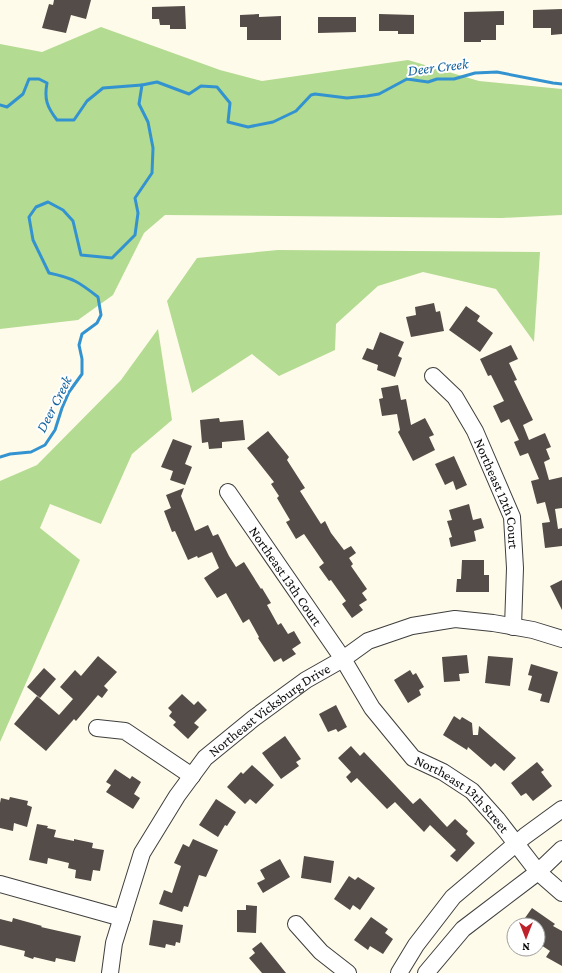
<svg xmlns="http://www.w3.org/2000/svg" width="562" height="973" font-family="'Crimson Pro',serif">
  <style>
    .forest { fill: #b3db92 }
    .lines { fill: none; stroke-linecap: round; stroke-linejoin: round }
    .stream { stroke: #3393d0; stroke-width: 3 }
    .building { fill: #544c48 }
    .minor-casing { stroke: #3e3e3e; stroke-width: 18 }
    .minor { stroke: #fff; stroke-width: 16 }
    .labels { text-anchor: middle; stroke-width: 4; stroke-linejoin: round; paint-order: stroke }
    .street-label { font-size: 14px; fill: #0b0b0b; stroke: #fff }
    .water-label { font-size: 15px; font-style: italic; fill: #13639f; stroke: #fff }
  </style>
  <rect width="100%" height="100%" fill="#fffbea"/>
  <g class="forest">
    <path d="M101,27l119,43 42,11 146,-21 71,21 83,8v126l-60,3 -337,-3 -21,18 -31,62 -35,25 -78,9v-285l42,8z"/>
    <path d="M278,250l262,2 -6,90 -38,-53 -73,-17 -45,14 -42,38 -1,26 -56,26 -27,-22 -60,39 -25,-92 30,-43z"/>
    <path d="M158,329l14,91 -40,34 -31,70 -51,-20 -10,24 40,32 -80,182v-261l37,-16 84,-85z"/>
  </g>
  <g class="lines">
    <g class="stream">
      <path d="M0,105l7,2 16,-13 6,-15h10l8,4c-3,16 0,24 10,37h17l13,-19 16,-13 39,-3"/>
      <path d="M0,457l10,-3 21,-2 14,-7 10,-15 7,-22 7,-16 13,-18v-15l-3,-14 3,-11 15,-11 4,-8 -3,-18c-19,-15 -25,-19 -49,-24l-16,-33 -4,-23 7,-10 12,-5 15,8 10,11 8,34 31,3 23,-23 3,-22 -3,-15 17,-25 1,-25 -5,-26 -9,-18 3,-19 15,-3 32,12 12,-8 16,1 13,16 -2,19 20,5 25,-5 23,-11 15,-16 4,-1 32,4 20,-2 12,-2 28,-15 21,3 9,-3h17l21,-6 22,-1 56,11 9,1"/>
    </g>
  </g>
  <g class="building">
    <path d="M54,0h37l-5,19 -15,-4 -5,18 -24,-5 7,-24 4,1z"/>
    <path d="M185,6l1,23h-16v-4h-10l-1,-6h-7v-12z"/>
    <path d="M562,9v25l-11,1v-7h-18v-18z"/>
    <path d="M504,11v14h-8v15h-15v2h-17v-30z"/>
    <path d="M259,14v3l22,-1v24h-34v-13h-7v-12z"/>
    <path d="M379,14l35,1v19h-16v-3h-19z"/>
    <path d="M318,17h38v15l-38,1z"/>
    <path d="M434,303l2,9 4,-1 4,20 -33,6 -5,-20 10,-2 -1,-8z"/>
    <path d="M466,306l14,10 -3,5 16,12 -13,19 -31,-22z"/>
    <path d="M380,332l24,10 -6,14 4,2 -7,19 -18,-7 1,-5 -16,-6 5,-11 6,2z"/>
    <path d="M511,345l7,14 -9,4 8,17 -3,1 19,39 -10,5 6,15 16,-7 6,14 -5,2 4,10 -6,3 5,18 13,-3v31l-7,1 3,20 4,-1v18l-17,2 -3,-25 8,-1 -5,-20 -8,2 -6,-23 8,-2 -11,-26 -8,3 -6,-14 5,-2 -10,-21 -8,4 -8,-17 11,-5 -13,-26 -3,1 -8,-17z"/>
    <path d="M398,385l3,15 5,-1 5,26 14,-7 9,17 -5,2 6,13 -22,11 -15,-29 2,-2 -3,-16 -15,2 -3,-17 4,-1 -2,-10z"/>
    <path d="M219,418l1,4 23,-2 2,20 -23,2v6l-13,1 -1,-7 -6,1 -2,-23z"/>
    <path d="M268,431l21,26 -2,3 18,28 -5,3 21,33 4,-3 6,12 13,17 7,-4 5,7 -7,5 4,6 -2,2 16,23 -5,4 5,7 -8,5 4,5 -11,8 -10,-14 4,-3 -15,-21 -2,1 -10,-14 5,-4 -20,-29 -8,5 -10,-17 4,-2 -13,-22 2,-2 -8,-12 3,-2 -27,-34z"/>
    <path d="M173,439l19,7 -7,18 7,3 -7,18 -15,-5 3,-9 -12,-4z"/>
    <path d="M454,456l13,29 -11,5 -3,-9 -8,4 -10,-21z"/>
    <path d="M184,488l-3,8 14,35 13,-6 5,11 5,-2 11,22 7,11 8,-5 17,27 1,-1 9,15 -4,2 11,20 3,-2 7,11 6,-3 7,12 -9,6 4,5 -13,8 -2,-4 -7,4 -16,-24 1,-1 -10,-18 -6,4 -17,-30 -9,5 -13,-20 15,-10 -7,-16 -14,6 -1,-2 -9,4 -13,-29 -3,1 -8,-21 7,-3 -5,-13z"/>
    <path d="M469,504l4,16 8,-2 3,10 -10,3 2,10 -25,6 -2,-9 3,-1 -5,-16 5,-1 -3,-10z"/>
    <path d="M462,560h22v15h5v17h-33l1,-13h4z"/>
    <path d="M562,580v30l-12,-24z"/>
    <path d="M467,655l2,18 -10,1 1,7 -16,1 -2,-25z"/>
    <path d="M98,656l19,16 -13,14 4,4 -6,8 -4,-3 -22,26 -2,-2 -28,32 -32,-27 23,-28 22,19 14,-16 -13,-12 15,-17 6,6z"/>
    <path d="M488,656l25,2 -3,28 -25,-3z"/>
    <path d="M531,664l27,8 -9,31 -9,-2 2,-7 -14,-4 4,-14 -4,-1z"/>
    <path d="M44,668l12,11 -16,19 -13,-11z"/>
    <path d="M410,670l3,5 3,-2 8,14 -5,3 2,5 -13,8 -14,-23z"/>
    <path d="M182,694l12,11 4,-4 9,9 -13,13 5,4 -11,12 -15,-14 3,-3 -7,-6 3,-4 -4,-4z"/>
    <path d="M336,705l11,22 -9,5 -2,-3 -8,3 -9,-18z"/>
    <path d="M454,716l6,4 2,-3 10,6 1,12h5l1,-9 37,32 -12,13 -9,-8 -4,4 -23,-20 -1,3 -24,-15z"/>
    <path d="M285,736l16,23 -5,3 3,4 -18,13 -19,-26z"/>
    <path d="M351,746l9,10 4,-4 49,52 7,-6 27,29 8,-8 13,12 -2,3 9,9 -18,19 -7,-6 6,-6 -26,-25 -6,7 -29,-30 -8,7 -30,-31 -6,5 -5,-6 5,-5 -13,-14z"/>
    <path d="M537,762l7,8 -3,2 11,14 -19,15 -7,-8 -5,3 -10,-13z"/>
    <path d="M252,765l22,20 -18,19 -6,-5 -5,5 -18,-17 14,-15 2,2z"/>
    <path d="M115,769l15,10 2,-3 9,6 -7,12 6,4 -7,11 -27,-17 5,-7 -5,-3z"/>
    <path d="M10,797l18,4 -1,4 5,2 -5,20 -13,-4 -1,8 -13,-3v-25l1,-5 8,2z"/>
    <path d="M216,799l20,13 -9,14 -2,-1 -7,12 -19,-12z"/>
    <path d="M37,824l11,2 -1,2 9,2 -2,7 20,4v-2l19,4 -1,5 12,2 -4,21 -7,-1 -2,11 -16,-3 1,-8 -8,-2 1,-5 -21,-5 -1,6 -18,-4z"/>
    <path d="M193,839l25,11 -12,27 -7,-2 -11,32 -4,-1 -2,6 -23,-8 5,-14 8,3 9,-27 -7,-3 9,-19 6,3z"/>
    <path d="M304,856l30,5 -3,22 -30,-5z"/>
    <path d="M280,859l10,18 -27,16 -6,-10 8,-4 -5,-9z"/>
    <path d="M349,876l6,4 3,-3 17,11 -15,22 -7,-5 -3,5 -16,-11z"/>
    <path d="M246,905l11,1 -1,27 -19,-1v-22h9z"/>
    <path d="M532,908l23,16 -2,2 9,5v35l-16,-9 4,-6 -12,-8v-18h-18z"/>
    <path d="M371,917l17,12 -3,4 8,6 -10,15 -13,-8 -2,4 -14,-10z"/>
    <path d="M13,918l29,8 -1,1 40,9 -6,26 -19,-4 -1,4 -21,-5 -1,2 -9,-3 1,-5 -25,-6v-26l12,3z"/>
    <path d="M153,920l30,5 -3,18 -4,-1 -1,4 -9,-2 -1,4 -16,-3z"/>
    <path d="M261,942l25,31h-24l-13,-15 6,-5 -3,-4z"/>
  </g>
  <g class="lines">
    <g class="minor-casing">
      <g id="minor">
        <path id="s1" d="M433,376l22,21 20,34 37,86 3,51 -2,59"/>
        <path id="s2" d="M228,492l115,167 29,49 41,50 30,14 29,19 25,28 41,53 24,21"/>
        <path d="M97,728l28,3 67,45"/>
        <path d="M0,884l122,34"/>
        <path d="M296,924l25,28 27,21"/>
        <path id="s3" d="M110,973l4,-30 28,-90 35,-57 28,-38 49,-40 52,-38 37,-21 25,-18 44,-15 43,-7 38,4 40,7 29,9"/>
        <path d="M399,973l17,-28 37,-48 72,-61 37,-27"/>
        <path d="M426,973l37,-44 75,-57 24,-23"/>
      </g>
    </g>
    <use href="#minor" class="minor"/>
  </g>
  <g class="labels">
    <g class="street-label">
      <text dy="5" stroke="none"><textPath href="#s1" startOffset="137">Northeast 12th Court</textPath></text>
      <text dy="5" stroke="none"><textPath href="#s2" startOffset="102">Northeast 13th Court</textPath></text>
      <text dy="5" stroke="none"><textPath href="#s3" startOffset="319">Northeast Vicksburg Drive</textPath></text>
      <text dy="5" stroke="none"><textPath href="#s2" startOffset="386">Northeast 13th Street</textPath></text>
    </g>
    <g class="water-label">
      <text transform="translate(438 67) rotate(-7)" y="5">Deer Creek</text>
      <text transform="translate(54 404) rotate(-63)" y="5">Deer Creek</text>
    </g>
  </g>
  <g transform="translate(526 937) rotate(180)"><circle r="19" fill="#ffffff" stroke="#9d9d9d"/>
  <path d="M0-3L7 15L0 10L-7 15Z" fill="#be212a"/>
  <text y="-6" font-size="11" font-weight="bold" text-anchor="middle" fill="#0b0b0b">N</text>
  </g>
</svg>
